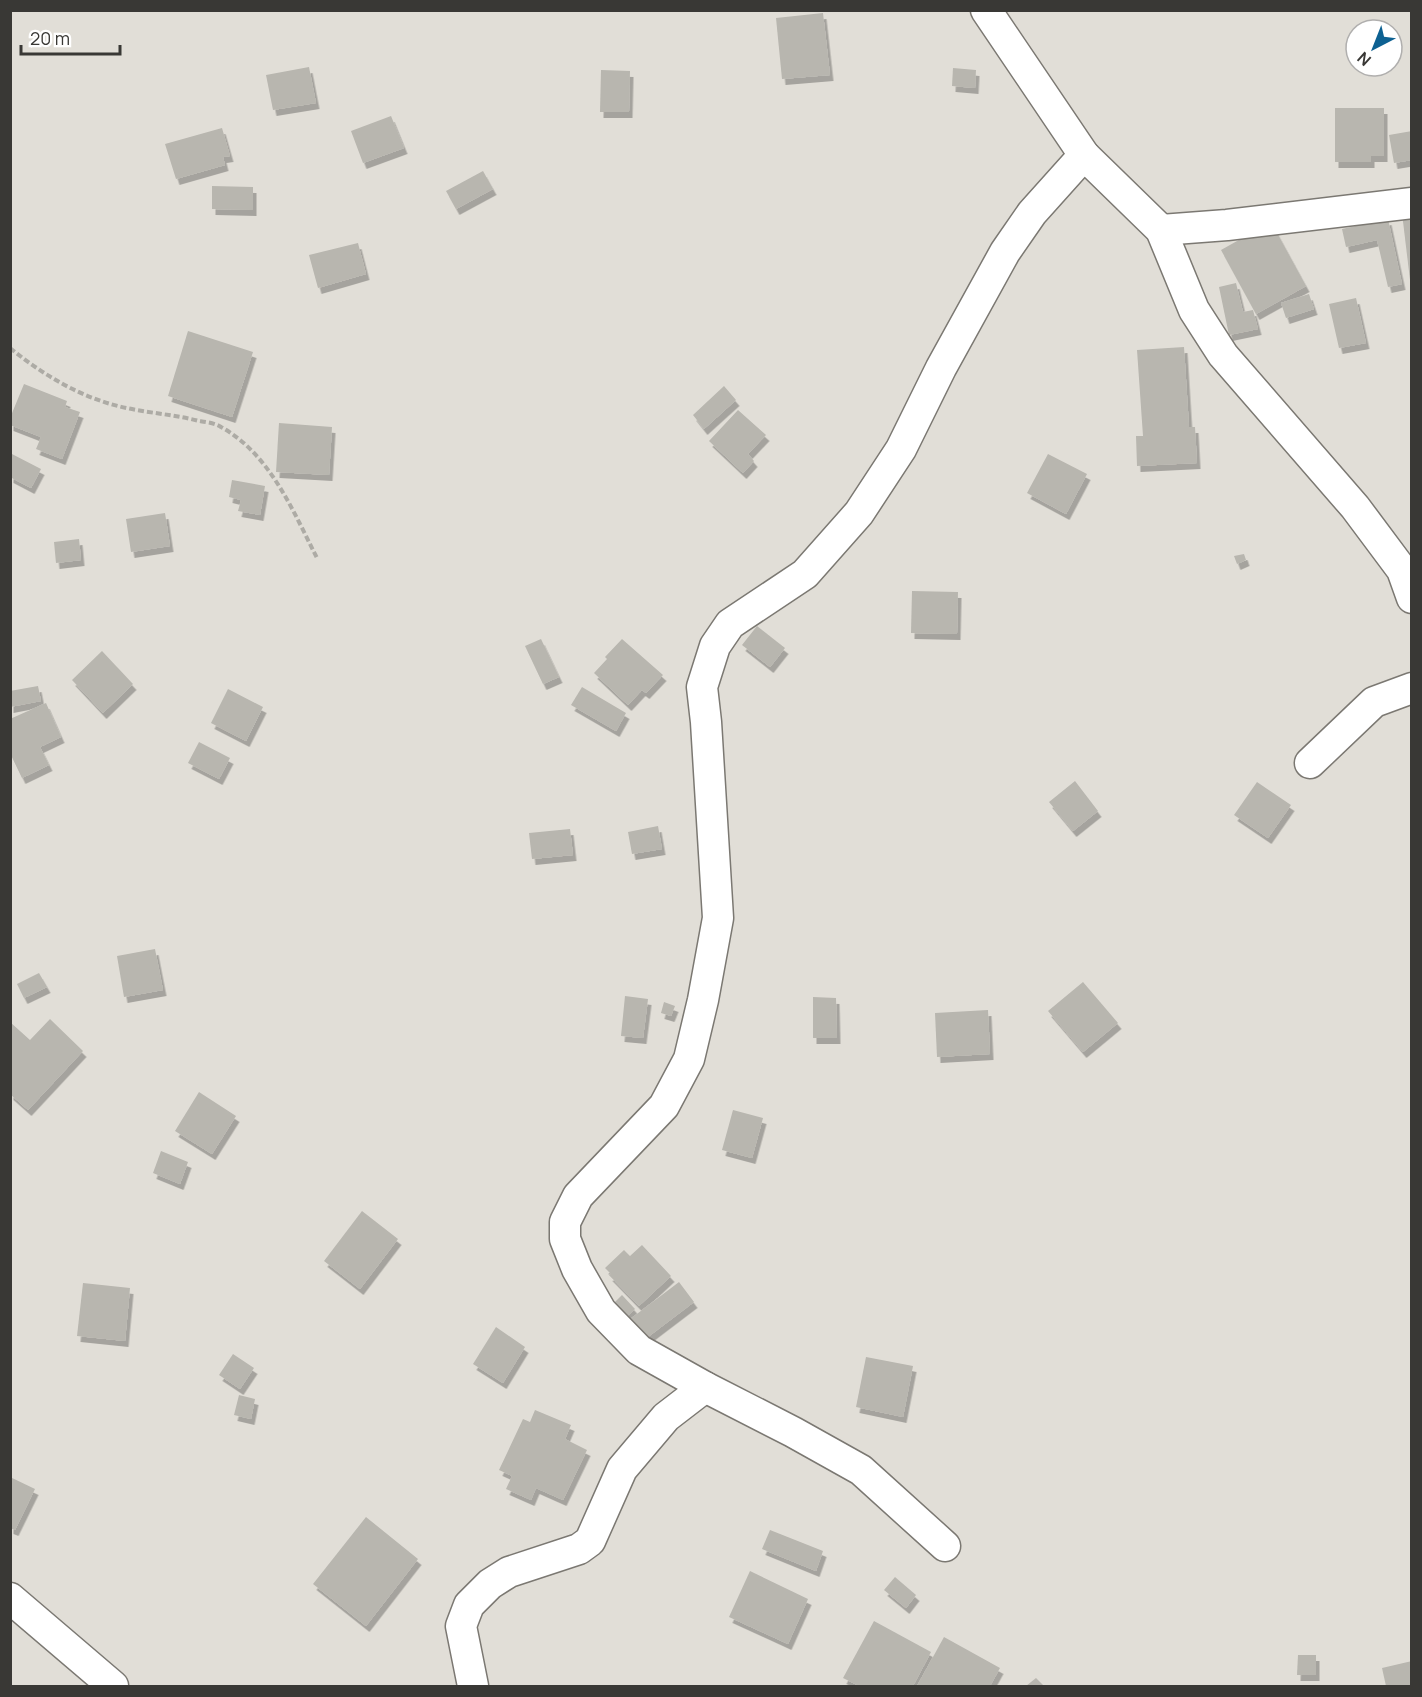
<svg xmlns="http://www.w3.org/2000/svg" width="1422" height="1697" font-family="Manrope,sans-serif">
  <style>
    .building { fill: #b8b6af; filter: url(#shadow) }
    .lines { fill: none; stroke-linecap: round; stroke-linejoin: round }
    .street-casing { stroke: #7b7872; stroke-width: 33 }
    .path { stroke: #adaba5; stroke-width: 4; stroke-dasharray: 6 3; stroke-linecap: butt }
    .street { stroke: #fff; stroke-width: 30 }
  </style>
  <defs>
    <filter id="shadow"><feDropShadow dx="3.5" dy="6" stdDeviation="0" flood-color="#0004"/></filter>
  </defs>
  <rect width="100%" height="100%" fill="#e1ded7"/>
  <g class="building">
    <path d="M823,13l7,62 -48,4 -6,-61z"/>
    <path d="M309,67l7,36 -43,7 -7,-35z"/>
    <path d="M953,68l23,2 -1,18 -23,-2z"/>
    <path d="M601,70l29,1 -1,41h-29z"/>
    <path d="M1335,108h49v48h-13v6h-36z"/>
    <path d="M391,116l13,32 -41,15 -12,-32z"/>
    <path d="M222,128l8,28 -7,1 2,8 -49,14 -11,-35z"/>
    <path d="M1412,131v29l-18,3 -5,-28z"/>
    <path d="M483,171l10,18 -37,20 -10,-18z"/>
    <path d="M212,186l41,1v23l-41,-1z"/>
    <path d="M1412,212v68h-2l-8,-67z"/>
    <path d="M1388,219l14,65 -14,3 -11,-47 -31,7 -4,-18z"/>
    <path d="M1271,222l35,64 -50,28 -35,-64z"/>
    <path d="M358,243l8,31 -48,14 -9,-33z"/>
    <path d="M1236,283l7,29 10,-2 5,19 -29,6 -10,-48z"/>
    <path d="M1309,294l5,15 -28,9 -5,-15z"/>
    <path d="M1356,298l10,45 -27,5 -10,-44z"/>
    <path d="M188,331l65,21 -21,65 -64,-21z"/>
    <path d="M1184,347l5,80h6l2,36 -60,3 -1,-30h7l-6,-86z"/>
    <path d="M24,384l43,17 -2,6 15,5 -18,47 -26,-10 5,-12 -31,-12v-7z"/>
    <path d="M724,386l12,14 -32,29 -11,-14z"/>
    <path d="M738,410l28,25 -18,19 6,7 -11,12 -34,-32z"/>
    <path d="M279,423l53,4 -3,48 -53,-3z"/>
    <path d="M10,453l31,16 -10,19 -21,-11z"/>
    <path d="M1048,454l39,20 -21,40 -39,-21z"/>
    <path d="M232,480l33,6 -5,29 -22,-4 3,-11 -12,-3z"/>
    <path d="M165,513l5,33 -39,6 -5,-33z"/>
    <path d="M79,539l2,21 -25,3 -2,-21z"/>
    <path d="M1244,554l2,6 -9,4 -3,-8z"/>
    <path d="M912,591l46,1 -1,42 -46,-1z"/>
    <path d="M757,626l28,22 -15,19 -28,-22z"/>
    <path d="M541,639l18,38 -16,7 -18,-38z"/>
    <path d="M622,639l41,36 -17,18 -4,-3 -14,15 -34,-32 13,-14 -2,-2z"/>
    <path d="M102,651l31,33 -30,29 -31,-33z"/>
    <path d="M38,686l3,15 -31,6v-16z"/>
    <path d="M582,687l44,26 -10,18 -45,-26z"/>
    <path d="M228,689l35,18 -17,34 -35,-18z"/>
    <path d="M46,703l15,34 -21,10 9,18 -27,13 -12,-25v-34z"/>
    <path d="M199,742l31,16 -11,21 -31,-16z"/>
    <path d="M1075,781l23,30 -25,20 -24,-29z"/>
    <path d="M1257,782l34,23 -23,33 -34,-23z"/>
    <path d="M658,826l4,23 -30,5 -4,-22z"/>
    <path d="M570,829l3,26 -41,4 -3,-26z"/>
    <path d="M155,949l8,41 -39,7 -7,-41z"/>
    <path d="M39,973l8,14 -23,11 -7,-14z"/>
    <path d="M1083,982l35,41 -35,29 -35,-41z"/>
    <path d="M625,996l23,3 -5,39 -22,-2z"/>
    <path d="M813,997l23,1 1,40h-24z"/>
    <path d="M664,1002l11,4 -4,10 -10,-3z"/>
    <path d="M988,1010l2,44 -53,3 -2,-44z"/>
    <path d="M50,1019l33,32 -55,59 -18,-16v-72l20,18z"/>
    <path d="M199,1092l37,24 -24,38 -37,-23z"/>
    <path d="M733,1110l30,8 -11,40 -30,-8z"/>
    <path d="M161,1151l27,11 -8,22 -27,-11z"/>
    <path d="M362,1211l36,28 -38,50 -36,-28z"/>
    <path d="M642,1245l29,31 -32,30 -30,-31 2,-1 -6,-6 19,-18 6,6z"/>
    <path d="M679,1282l15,20 -54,41 -15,-20z"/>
    <path d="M83,1283l47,5 -5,53 -48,-5z"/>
    <path d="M622,1295l13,14 -13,12 -13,-13z"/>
    <path d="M496,1327l29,20 -22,36 -30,-19z"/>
    <path d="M233,1354l21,14 -14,21 -21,-14z"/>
    <path d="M866,1357l47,9 -10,51 -47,-10z"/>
    <path d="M239,1395l16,4 -4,20 -17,-4z"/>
    <path d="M535,1410l36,15 -6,14 22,11 -24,50 -27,-12 -5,12 -25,-11 6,-13 -13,-6 24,-51 7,3z"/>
    <path d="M10,1477l25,12 -20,41 -5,-2z"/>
    <path d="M366,1517l52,42 -52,67 -53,-42z"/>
    <path d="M770,1530l53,21 -7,20 -54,-22z"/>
    <path d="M750,1571l58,28 -20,45 -59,-27z"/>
    <path d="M895,1577l21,18 -10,13 -22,-18z"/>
    <path d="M874,1621l57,31 -18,34h-54l-16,-8z"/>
    <path d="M944,1637l56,31 -10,18h-73z"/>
    <path d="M1298,1655h18v20h-19z"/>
    <path d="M1412,1661v25h-26l-4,-18z"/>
    <path d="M1036,1678l8,8h-18z"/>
  </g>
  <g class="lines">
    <g class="street-casing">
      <g id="street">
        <path d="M986,10l98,145 77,75 33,80 29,45 132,152 47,63 10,28"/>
        <path d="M1161,230l66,-5 185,-22"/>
        <path d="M1310,763l64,-61 38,-14"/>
        <path d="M945,1546l-84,-76 -68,-38 -88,-45 -66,-37 -38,-39 -24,-42 -12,-30v-17l13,-26 86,-90 25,-47 14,-59 15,-82 -12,-196 -4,-35 13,-41 15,-22 75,-50 54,-61 42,-64 40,-81 64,-116 27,-39 52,-58"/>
        <path d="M10,1598l103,88"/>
        <path d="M473,1686l-12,-60 8,-21 21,-21 19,-12 70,-23 11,-8 32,-72 44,-52 39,-30"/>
      </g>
    </g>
    <path class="path" d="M10,348c32,26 68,48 108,58 27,7 55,8 81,15 7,1 16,2 22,6 49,27 72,84 96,131"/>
    <use href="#street" class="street"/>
  </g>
  <rect width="1422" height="1697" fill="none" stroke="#393835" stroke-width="24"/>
  <g transform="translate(1374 48) rotate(222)"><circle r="28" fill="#ffffff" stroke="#b0afae" stroke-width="1.5"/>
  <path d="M0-4.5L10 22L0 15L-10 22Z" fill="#0d6192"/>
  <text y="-9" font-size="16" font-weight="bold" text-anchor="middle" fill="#393835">N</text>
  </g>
  <path d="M21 45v9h99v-9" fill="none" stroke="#393835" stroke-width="3"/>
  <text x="30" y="45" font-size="18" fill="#393835" stroke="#ffffff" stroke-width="4.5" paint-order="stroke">20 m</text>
</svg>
